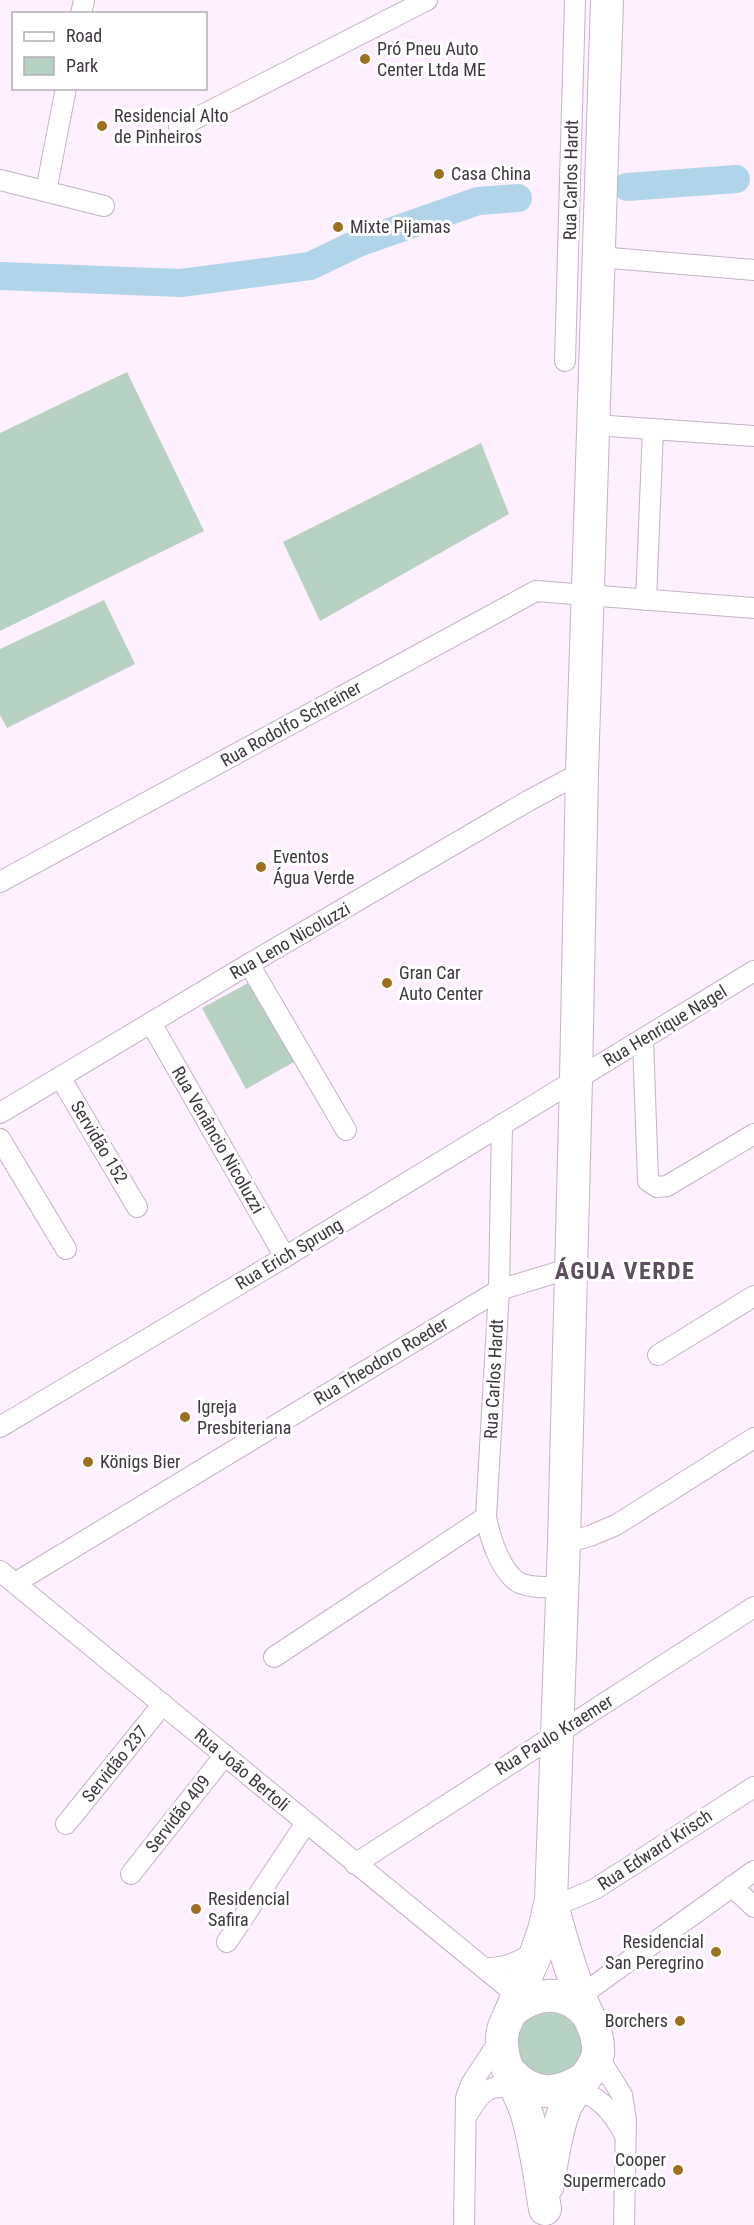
<svg xmlns="http://www.w3.org/2000/svg" width="754" height="2225" font-family="'Roboto Condensed',sans-serif">
  <style>
    .green { fill: #b7d1c2 }
    .lines { fill: none; stroke-linecap: round; stroke-linejoin: round }
    .river { stroke: #b0d4e9; stroke-width: 28 }
    .minor-casing { stroke: #c4b3c5; stroke-width: 22 }
    .trunk-casing { stroke: #c4b3c5; stroke-width: 34 }
    .minor { stroke: #fff; stroke-width: 20 }
    .trunk { stroke: #fff; stroke-width: 32 }
    .poi-dot { fill: #9c701f; stroke: #fff; stroke-width: 2 }
    .labels { text-anchor: middle; stroke-width: 6; stroke-linejoin: round; paint-order: stroke }
    .poi-label { font-size: 18px; fill: #3e373f; stroke: #fff; text-anchor: start }
    .street-label { font-size: 18px; fill: #3e373f; stroke: #fff }
    .district-label { font-size: 24px; font-weight: bold; letter-spacing: 1.5px; fill: #5d4e5e; stroke: #fff }
  </style>
  <rect width="100%" height="100%" fill="#fef0ff"/>
  <g class="green">
    <path d="M127,372l77,159 -204,100v-198z"/>
    <path d="M481,443l28,71 -189,107 -37,-79z"/>
    <path d="M104,600l31,64 -128,64 -7,-13v-66z"/>
    <path d="M252,981l42,81 -48,27 -44,-81z"/>
    <path d="M567,2010l20,31 -8,24 -21,14 -26,-4 -16,-19 -2,-25 16,-20z"/>
  </g>
  <g class="lines">
    <g class="river">
      <path d="M627,187l109,-8"/>
      <path d="M0,276l181,7 129,-17 48,-23 120,-42 40,-3"/>
    </g>
    <g class="minor-casing">
      <g id="minor">
        <path d="M81,14l3,-14"/>
        <path d="M179,127l248,-127"/>
        <path d="M0,180l104,26"/>
        <path d="M46,191l20,-103"/>
        <path d="M599,257l155,13"/>
        <path d="M565,361l10,-361"/>
        <path d="M594,425l160,11"/>
        <path d="M646,600l7,-171"/>
        <path d="M0,882l536,-291 218,17"/>
        <path d="M249,964l97,166"/>
        <path d="M151,1023l134,234"/>
        <path d="M643,1039l5,142 9,6 10,-1 87,-52"/>
        <path d="M60,1077l77,130"/>
        <path d="M0,1113l249,-149 279,-163 54,-29"/>
        <path d="M502,1124l-3,166 -13,227c4,21 13,49 29,63 11,9 33,7 46,7"/>
        <path d="M0,1139l66,110"/>
        <path d="M658,1355l96,-59"/>
        <path d="M0,1427l285,-170 469,-286"/>
        <path d="M564,1543l26,-7 26,-11 138,-87"/>
        <path d="M0,1571l518,425 8,3"/>
        <path d="M15,1583l484,-293 72,-22"/>
        <path d="M274,1657l212,-140"/>
        <path d="M66,1824l97,-120"/>
        <path d="M355,1864l399,-257"/>
        <path d="M131,1874l94,-119"/>
        <path d="M732,1886l22,21"/>
        <path d="M553,1907l42,-18 159,-102"/>
        <path d="M227,1942l79,-119"/>
        <path d="M485,1968c19,1 35,-6 51,-17"/>
        <path d="M572,1998l8,-2 174,-125"/>
        <path d="M597,2055l25,40 4,26 -2,104"/>
        <path d="M567,2088c30,5 44,21 58,47"/>
        <path d="M466,2117c17,-31 26,-33 58,-29"/>
        <path d="M464,2225l2,-127 5,-14 31,-47"/>
      </g>
    </g>
    <g class="trunk-casing">
      <g id="trunk">
        <path d="M511,2012c24,-21 55,-23 76,2"/>
        <path d="M510,2072c22,24 46,24 72,8"/>
        <path d="M548,2185c4,-25 8,-53 17,-77 8,-19 30,-36 33,-55 2,-22 -12,-37 -18,-57 -10,-30 -21,-61 -28,-93"/>
        <path d="M545,2209c-5,-31 -9,-62 -17,-91 -8,-31 -34,-59 -24,-91l31,-71 9,-26 7,-30 13,-357 12,-463 6,-308 25,-772"/>
      </g>
    </g>
    <use href="#minor" class="minor"/>
    <use href="#trunk" class="trunk"/>
  </g>
  <g class="poi-dot">
    <circle cx="365" cy="59" r="6"/>
    <circle cx="102" cy="126" r="6"/>
    <circle cx="439" cy="174" r="6"/>
    <circle cx="338" cy="227" r="6"/>
    <circle cx="261" cy="867" r="6"/>
    <circle cx="387" cy="983" r="6"/>
    <circle cx="185" cy="1417" r="6"/>
    <circle cx="88" cy="1462" r="6"/>
    <circle cx="196" cy="1909" r="6"/>
    <circle cx="716" cy="1952" r="6"/>
    <circle cx="680" cy="2021" r="6"/>
    <circle cx="678" cy="2170" r="6"/>
  </g>
  <g class="labels">
    <g class="poi-label">
      <text x="377" y="55">Pró Pneu Auto<tspan x="377" dy="21">Center Ltda ME</tspan></text>
      <text x="114" y="122">Residencial Alto<tspan x="114" dy="21">de Pinheiros</tspan></text>
      <text x="451" y="180">Casa China</text>
      <text x="350" y="233">Mixte Pijamas</text>
      <text x="273" y="863">Eventos<tspan x="273" dy="21">Água Verde</tspan></text>
      <text x="399" y="979">Gran Car<tspan x="399" dy="21">Auto Center</tspan></text>
      <text x="197" y="1413">Igreja<tspan x="197" dy="21">Presbiteriana</tspan></text>
      <text x="100" y="1468">Königs Bier</text>
      <text x="208" y="1905">Residencial<tspan x="208" dy="21">Safira</tspan></text>
      <text x="704" y="1948" text-anchor="end">Residencial<tspan x="704" dy="21">San Peregrino</tspan></text>
      <text x="668" y="2027" text-anchor="end">Borchers</text>
      <text x="666" y="2166" text-anchor="end">Cooper<tspan x="666" dy="21">Supermercado</tspan></text>
    </g>
    <g class="street-label">
      <text transform="translate(571 180) rotate(-89)" y="6">Rua Carlos Hardt</text>
      <text transform="translate(291 724) rotate(-29)" y="6">Rua Rodolfo Schreiner</text>
      <text transform="translate(290 941) rotate(-30)" y="6">Rua Leno Nicoluzzi</text>
      <text transform="translate(665 1026) rotate(-31)" y="6">Rua Henrique Nagel</text>
      <text transform="translate(218 1140) rotate(60)" y="6">Rua Venâncio Nicoluzzi</text>
      <text transform="translate(99 1142) rotate(59)" y="6">Servidão 152</text>
      <text transform="translate(289 1254) rotate(-31)" y="6">Rua Erich Sprung</text>
      <text transform="translate(381 1361) rotate(-31)" y="6">Rua Theodoro Roeder</text>
      <text transform="translate(494 1379) rotate(-87)" y="6">Rua Carlos Hardt</text>
      <text transform="translate(554 1735) rotate(-32)" y="6">Rua Paulo Kraemer</text>
      <text transform="translate(115 1764) rotate(-51)" y="6">Servidão 237</text>
      <text transform="translate(242 1770) rotate(40)" y="6">Rua João Bertoli</text>
      <text transform="translate(178 1814) rotate(-52)" y="6">Servidão 409</text>
      <text transform="translate(655 1850) rotate(-33)" y="6">Rua Edward Krisch</text>
    </g>
    <g class="district-label">
      <text x="625" y="1279">ÁGUA VERDE</text>
    </g>
  </g>
  <rect x="12" y="12" width="195" height="78" fill="#ffffff" stroke="#b2afb2" stroke-width="1.5"/>
  <rect x="24" y="32" width="30" height="9" fill="#ffffff" stroke="#b2afb2" stroke-width="1.5"/>
  <text x="66" y="42" font-size="18" fill="#3e373f">Road</text>
  <rect x="24" y="57" width="30" height="18" fill="#b7d1c2" stroke="#b2afb2" stroke-width="1.5"/>
  <text x="66" y="72" font-size="18" fill="#3e373f">Park</text>
</svg>
